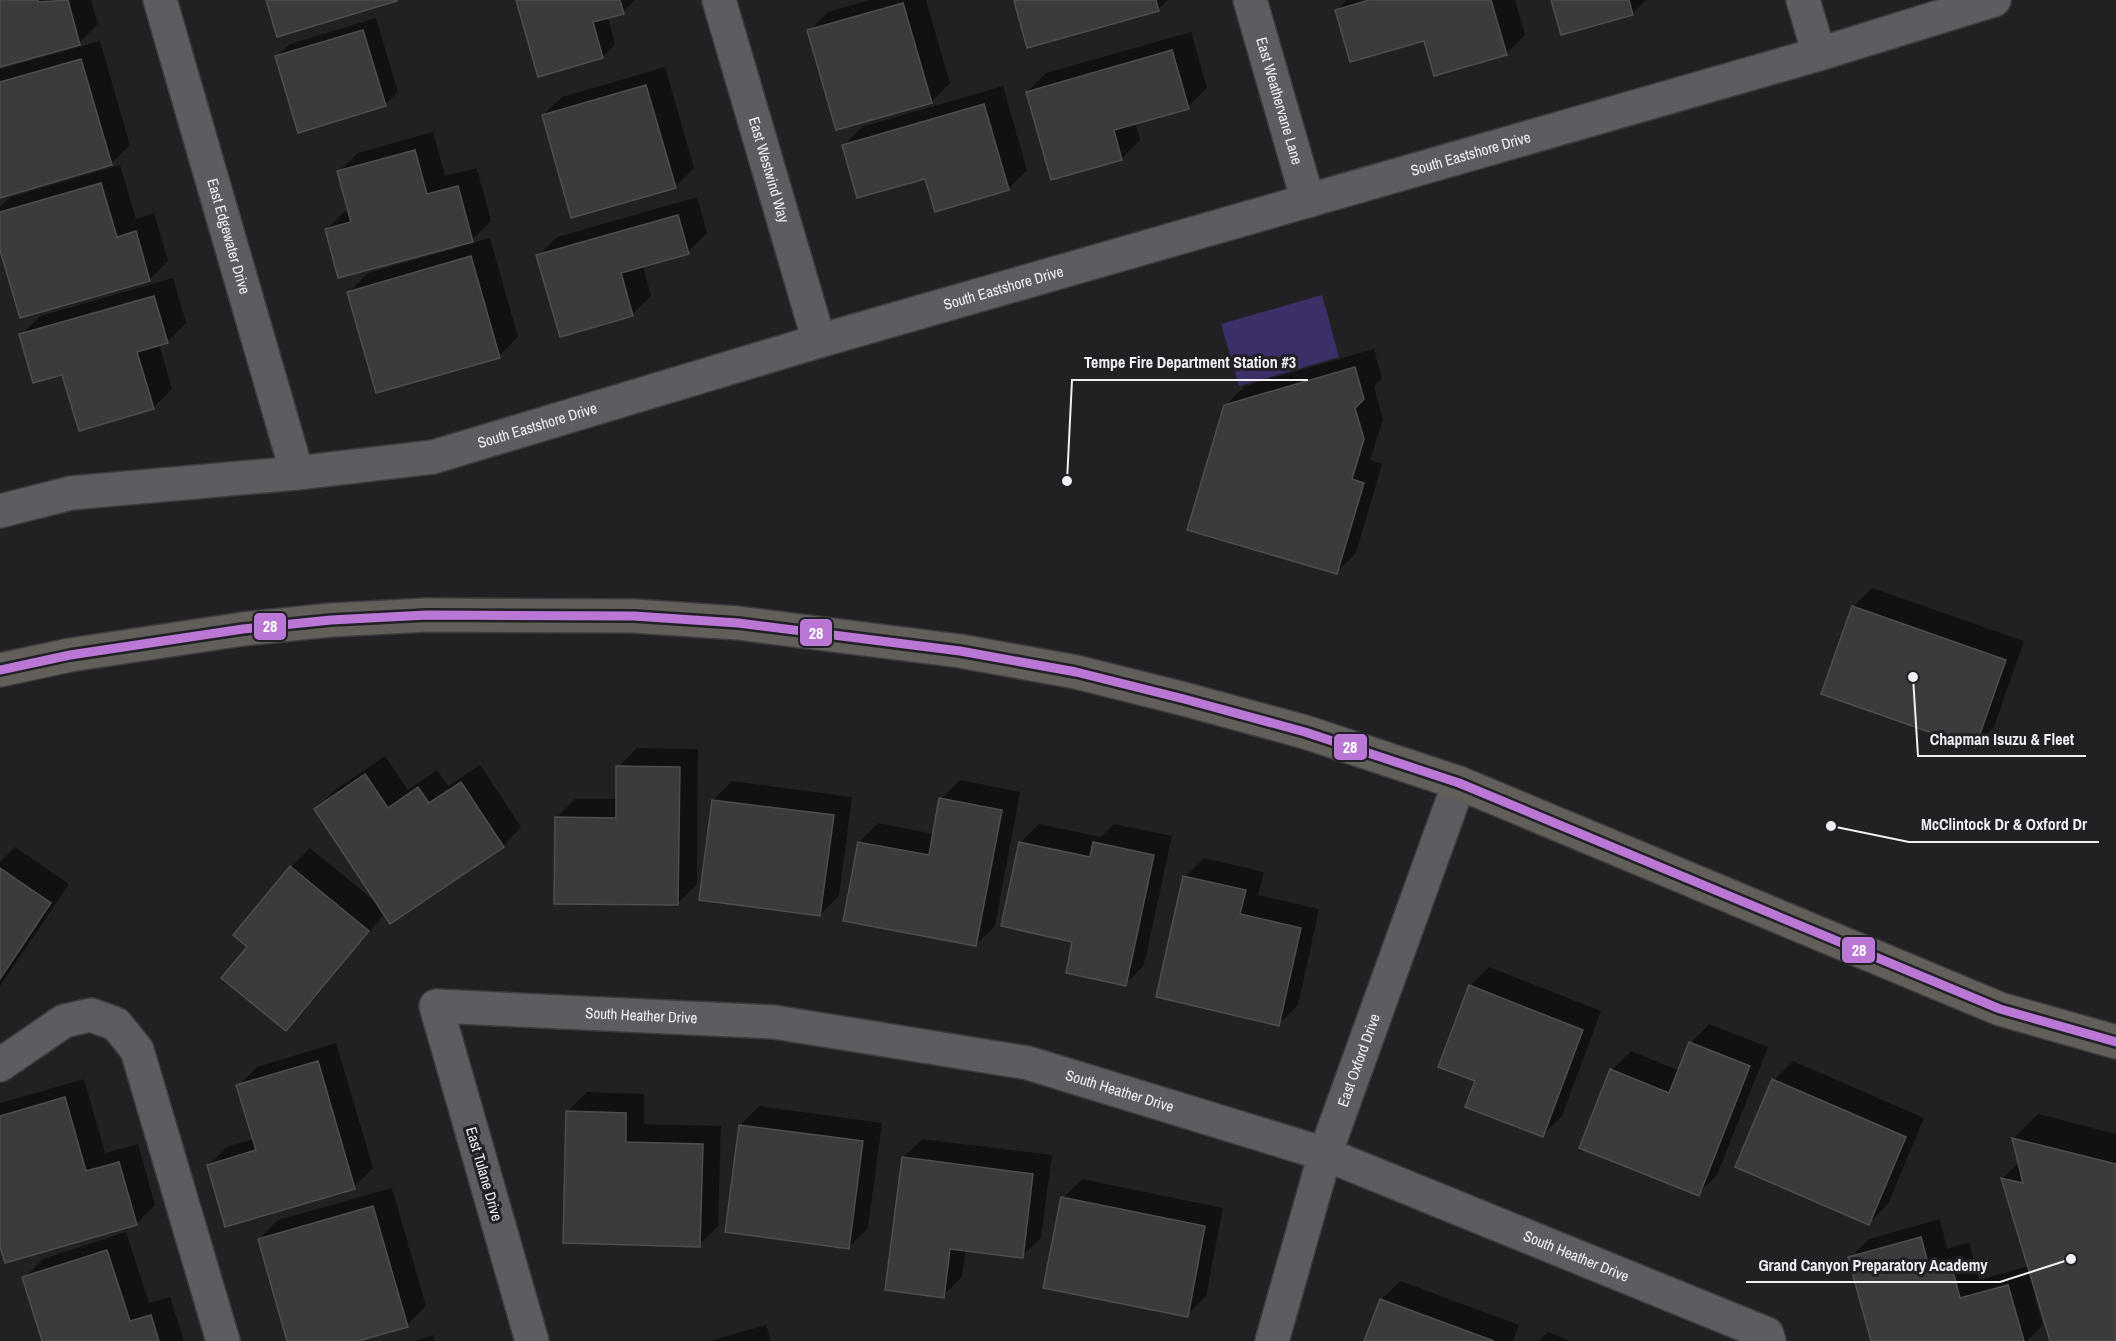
<svg xmlns="http://www.w3.org/2000/svg" width="2116" height="1341" font-family="'Archivo Narrow',sans-serif">
  <style>
    .green { fill: #3c2e67 }
    .shadow { fill: #0007 }
    .building { fill: #3b3b3d; stroke: #4e4e50; stroke-width: 1.5 }
    .lines { fill: none; stroke-linecap: round; stroke-linejoin: round }
    .minor-casing { stroke: #3c3c3f; stroke-width: 36 }
    .major-casing { stroke: #3c3c3f; stroke-width: 36 }
    .minor { stroke: #5d5c60; stroke-width: 33 }
    .major { stroke: #625e5a; stroke-width: 33 }
    .bus-1-casing { stroke: #202025; stroke-width: 14 }
    .bus-1 { stroke: #ba77d6; stroke-width: 9 }
    .labels { text-anchor: middle; stroke-width: 6; stroke-linejoin: round; paint-order: stroke }
    .street-label { font-size: 15px; fill: #f0f0f4; stroke: #202025 }
    .leader { fill: none; stroke: #f0f0f4; stroke-width: 2 }
    .callout-dot { fill: #f0f0f4; stroke: #202025; stroke-width: 2 }
    .callout-label { font-size: 16px; text-anchor: middle; font-weight: bold; fill: #f0f0f4; stroke: #202025; stroke-width: 6; stroke-linejoin: round; paint-order: stroke }
    .line-badge { stroke: #202025; stroke-width: 2 }
    .badge-label { font-size: 16px; text-anchor: middle; font-weight: bold; fill: #fff }
  </style>
  <rect width="100%" height="100%" fill="#212124"/>
  <path class="green" d="M1322,295l17,62 -100,29 -18,-62z"/>
  <g class="shadow">
    <path d="M0,0h91l7,24 -19,19 -79,22z"/>
    <path d="M517,0h118l-12,12 -15,5 7,27 -12,13z"/>
    <path d="M869,0h57l24,83 -19,19 -122,-71 19,-19z"/>
    <path d="M1017,0h151l-10,9 -143,-7z"/>
    <path d="M1347,0h168l10,35 -19,19 -81,-15 -88,-29z"/>
    <path d="M1552,0h94l-13,13z"/>
    <path d="M376,18l22,74 -13,13 -108,-49 13,-12z"/>
    <path d="M1191,32l16,56 -19,19 -53,15 5,18 -19,19 -94,-67 19,-19z"/>
    <path d="M100,41l30,104 -19,19 -111,32v-127z"/>
    <path d="M665,67l29,101 -19,19 -132,-72 19,-18z"/>
    <path d="M1003,86l24,84 -19,19 -82,-12 -83,-31 19,-19z"/>
    <path d="M433,132l12,44 32,-8 14,53 -23,23 22,-6 28,99 -19,19 -150,-64 19,-19 92,-26v-3l-134,-14 19,-19 4,-1 -10,-39 19,-18z"/>
    <path d="M120,165l16,54 18,-6 14,48 -19,19 -149,-35v-38l11,-10z"/>
    <path d="M697,197l10,36 -19,19 -45,14 8,30 -19,19 -94,-59 19,-19z"/>
    <path d="M173,278l13,45 -19,19 -8,2 13,45 -19,19 -89,-35 -43,-38 19,-19z"/>
    <path d="M1374,349l8,29 -8,9 9,32 -13,41 12,4 -26,89 -19,19 -112,-166 20,-20z"/>
    <path d="M1872,588l152,53 -30,86 -19,19 -122,-139z"/>
    <path d="M637,748l61,1 -1,135 -19,19 -122,-85 19,-19h42l1,-32z"/>
    <path d="M385,756l23,34 29,-20 11,16 32,-21 41,62 -18,19 -118,67 -80,97 -19,19 -37,-82 -14,-12 56,-68 19,-19 67,55 -61,-94 19,-19z"/>
    <path d="M960,780l60,12 -25,134 -19,19 -117,-103 19,-19 56,11 7,-35z"/>
    <path d="M732,781l120,16 -13,99 -19,19 -107,-115z"/>
    <path d="M1039,824l62,13 13,-13 58,12 -28,129 -18,19 -52,-43 -54,-98z"/>
    <path d="M15,847l54,37 -69,102v-124z"/>
    <path d="M1204,858l60,14 -6,23 61,14 -21,96 -19,19 -94,-147z"/>
    <path d="M1489,967l112,44 -39,105 -19,19 -66,-54 -7,-95z"/>
    <path d="M1709,1024l59,23 -51,128 -19,19 -86,-124 19,-19 49,20 11,-28z"/>
    <path d="M336,1043l37,125 -19,19 -145,-22 19,-19 26,-7 -16,-53 19,-19z"/>
    <path d="M1793,1061l131,57 -36,86 -19,19 -95,-143z"/>
    <path d="M84,1079l21,74 33,-9 17,61 -19,19 -136,17v-138z"/>
    <path d="M587,1092l57,2v30l77,2 -3,100 -19,19 -131,-134z"/>
    <path d="M759,1106l123,17 -14,105 -19,19 -109,-122z"/>
    <path d="M2038,1114l78,20v207h-65l-13,-44 -3,1 8,27 -16,16h-154l-23,-83 19,-19 71,-20 7,30 22,-7 10,38 50,-14 -26,-88 16,-16 -5,-24z"/>
    <path d="M922,1139l130,16 -11,83 -19,18 -56,-7 -4,28 -19,19 -40,-138z"/>
    <path d="M1082,1179l141,29 -17,88 -19,19 -124,-117z"/>
    <path d="M392,1188l34,118 -19,19 -54,16h-65l-29,-102 19,-19z"/>
    <path d="M126,1232l23,71 21,-6 14,44h-146l4,-3 -18,-60 19,-19z"/>
    <path d="M1400,1281l119,44 -6,16h-147l15,-41z"/>
    <path d="M766,1325l5,16h-61z"/>
    <path d="M1548,1332l22,9h-31z"/>
    <path d="M433,1335l2,6h-20z"/>
  </g>
  <g class="building">
    <path d="M0,0h38v2l30,-2 12,45 -80,22z"/>
    <path d="M266,0h131v1l-120,36z"/>
    <path d="M516,0h104l4,14 -31,8 10,36 -65,19z"/>
    <path d="M1019,0h137l3,11 -132,37 -13,-47z"/>
    <path d="M1369,0h122l16,55 -73,21 -10,-35 -74,21 -15,-52z"/>
    <path d="M1551,0h78l4,15 -72,20z"/>
    <path d="M903,3l29,100 -96,27 -29,-100z"/>
    <path d="M363,30l23,76 -88,27 -23,-77z"/>
    <path d="M1172,50l17,59 -75,21 8,30 -71,20 -25,-88z"/>
    <path d="M81,59l31,106 -112,33v-116z"/>
    <path d="M646,85l30,103 -105,30 -29,-103z"/>
    <path d="M984,104l25,86 -74,22 -10,-33 -68,19 -15,-53z"/>
    <path d="M415,150l12,44 31,-8 15,56 -135,36 -13,-49 26,-7 -14,-51z"/>
    <path d="M101,183l16,54 19,-6 14,50 -130,37 -20,-68v-38z"/>
    <path d="M678,215l11,39 -68,19 12,43 -73,21 -24,-82z"/>
    <path d="M471,256l29,102 -124,35 -29,-101z"/>
    <path d="M154,296l14,47 -31,9 17,57 -75,22 -17,-56 -29,8 -14,-49z"/>
    <path d="M1355,367l9,32 -9,9 9,31 -12,40 12,4 -27,91 -150,-44 37,-125z"/>
    <path d="M1852,606l154,54 -31,88 -154,-54z"/>
    <path d="M616,766l64,1 -2,138 -124,-1 1,-87 61,1z"/>
    <path d="M365,774l23,34 30,-21 11,16 32,-21 43,65 -114,77 -76,-115z"/>
    <path d="M939,798l63,12 -26,136 -133,-25 15,-79 71,13z"/>
    <path d="M712,800l122,15 -14,101 -121,-16z"/>
    <path d="M1019,842l71,15 3,-15 61,13 -28,131 -60,-13 6,-31 -71,-16z"/>
    <path d="M290,866l79,65 -83,100 -65,-53 26,-31 -14,-12z"/>
    <path d="M0,868l51,35 -51,76z"/>
    <path d="M1183,876l63,14 -6,24 61,14 -22,98 -123,-29z"/>
    <path d="M1469,985l114,45 -40,107 -78,-30 10,-26 -37,-14z"/>
    <path d="M1689,1042l61,24 -51,130 -120,-48 31,-79 59,24z"/>
    <path d="M318,1061l37,128 -130,38 -18,-62 49,-15 -20,-65z"/>
    <path d="M1772,1079l134,58 -37,88 -134,-58z"/>
    <path d="M65,1097l21,74 33,-9 18,63 -132,38 -5,-16v-131z"/>
    <path d="M566,1111l60,2v29l77,2 -3,103 -137,-4z"/>
    <path d="M739,1125l124,16 -14,108 -124,-17z"/>
    <path d="M2012,1138l104,26v177h-66l-49,-163 22,5z"/>
    <path d="M902,1157l131,17 -10,84 -73,-9 -6,49 -59,-8z"/>
    <path d="M1061,1197l144,29 -17,91 -145,-29z"/>
    <path d="M373,1206l35,121 -50,14h-71l-29,-102z"/>
    <path d="M1921,1237l8,30 21,-7 10,38 48,-13 16,56h-153l-23,-84z"/>
    <path d="M107,1250l23,71 21,-6 8,26h-117l-20,-64z"/>
    <path d="M1380,1299l114,42h-130z"/>
  </g>
  <g class="lines">
    <g class="minor-casing">
      <g id="minor">
        <path id="s1" d="M160,0l137,473"/>
        <path id="s2" d="M719,0l100,341"/>
        <path id="s3" d="M1250,0l58,201"/>
        <path d="M1803,0l16,54"/>
        <path id="s4" d="M0,511l71,-18 226,-20 136,-16 386,-116 1000,-287 175,-54"/>
        <path d="M0,1065l64,-44 27,-6 25,9 21,26 86,291"/>
        <path id="s5" d="M532,1341l-96,-335 338,16 254,41 297,91 442,180 2,7"/>
        <path id="s6" d="M1272,1341l53,-187 134,-371"/>
      </g>
    </g>
    <g class="major-casing">
      <path id="major" d="M0,670l70,-15 173,-26 88,-9 96,-5 207,1 104,7 222,28 116,21 108,27 121,33 154,51 541,226 116,33"/>
    </g>
    <use href="#minor" class="minor"/>
    <use href="#major" class="major"/>
    <g class="bus-1-casing">
      <path id="bus-1" d="M0,670l70,-15 173,-26 88,-9 96,-5 207,1 104,7 222,28 116,21 108,27 121,33 154,51 541,226 116,33"/>
    </g>
    <use href="#bus-1" class="bus-1"/>
  </g>
  <g class="labels">
    <g class="street-label">
      <text dy="5" stroke="none"><textPath href="#s3" startOffset="105">East Weathervane Lane</textPath></text>
      <text dy="5" stroke="none"><textPath href="#s4" startOffset="1518">South Eastshore Drive</textPath></text>
      <text dy="5" stroke="none"><textPath href="#s2" startOffset="177">East Westwind Way</textPath></text>
      <text dy="5" stroke="none"><textPath href="#s1" startOffset="246">East Edgewater Drive</textPath></text>
      <text dy="5" stroke="none"><textPath href="#s4" startOffset="1032">South Eastshore Drive</textPath></text>
      <text dy="5" stroke="none"><textPath href="#s4" startOffset="546">South Eastshore Drive</textPath></text>
      <text dy="5" stroke="none"><textPath href="#s5" startOffset="554">South Heather Drive</textPath></text>
      <text dy="5" stroke="none"><textPath href="#s6" startOffset="294">East Oxford Drive</textPath></text>
      <text dy="5" stroke="none"><textPath href="#s5" startOffset="1040">South Heather Drive</textPath></text>
      <text transform="translate(484 1174) rotate(74)" y="5">East Tulane Drive</text>
      <text dy="5" stroke="none"><textPath href="#s5" startOffset="1526">South Heather Drive</textPath></text>
    </g>
  </g>
  <path class="leader" d="M1067 481L1072 380H1308M1913 677L1918 756H2086M1831 826L1909 842H2099M2071 1259L2000 1282H1746"/>
  <g class="callout-dot">
    <circle cx="1067" cy="481" r="6"/>
    <circle cx="1913" cy="677" r="6"/>
    <circle cx="1831" cy="826" r="6"/>
    <circle cx="2071" cy="1259" r="6"/>
  </g>
  <g class="callout-label">
    <text x="1190" y="368">Tempe Fire Department Station #3</text>
    <text x="2002" y="745">Chapman Isuzu &amp; Fleet</text>
    <text x="2004" y="830">McClintock Dr &amp; Oxford Dr</text>
    <text x="1873" y="1271">Grand Canyon Preparatory Academy</text>
  </g>
  <g class="line-badge">
    <rect x="253" y="612" width="34" height="29" rx="6" fill="#ba77d6"/>
    <rect x="799" y="618" width="34" height="29" rx="6" fill="#ba77d6"/>
    <rect x="1333" y="733" width="35" height="28" rx="6" fill="#ba77d6"/>
    <rect x="1841" y="936" width="35" height="28" rx="6" fill="#ba77d6"/>
  </g>
  <g class="badge-label">
    <text x="270" y="632">28</text>
    <text x="816" y="639">28</text>
    <text x="1350" y="753">28</text>
    <text x="1859" y="956">28</text>
  </g>
</svg>
